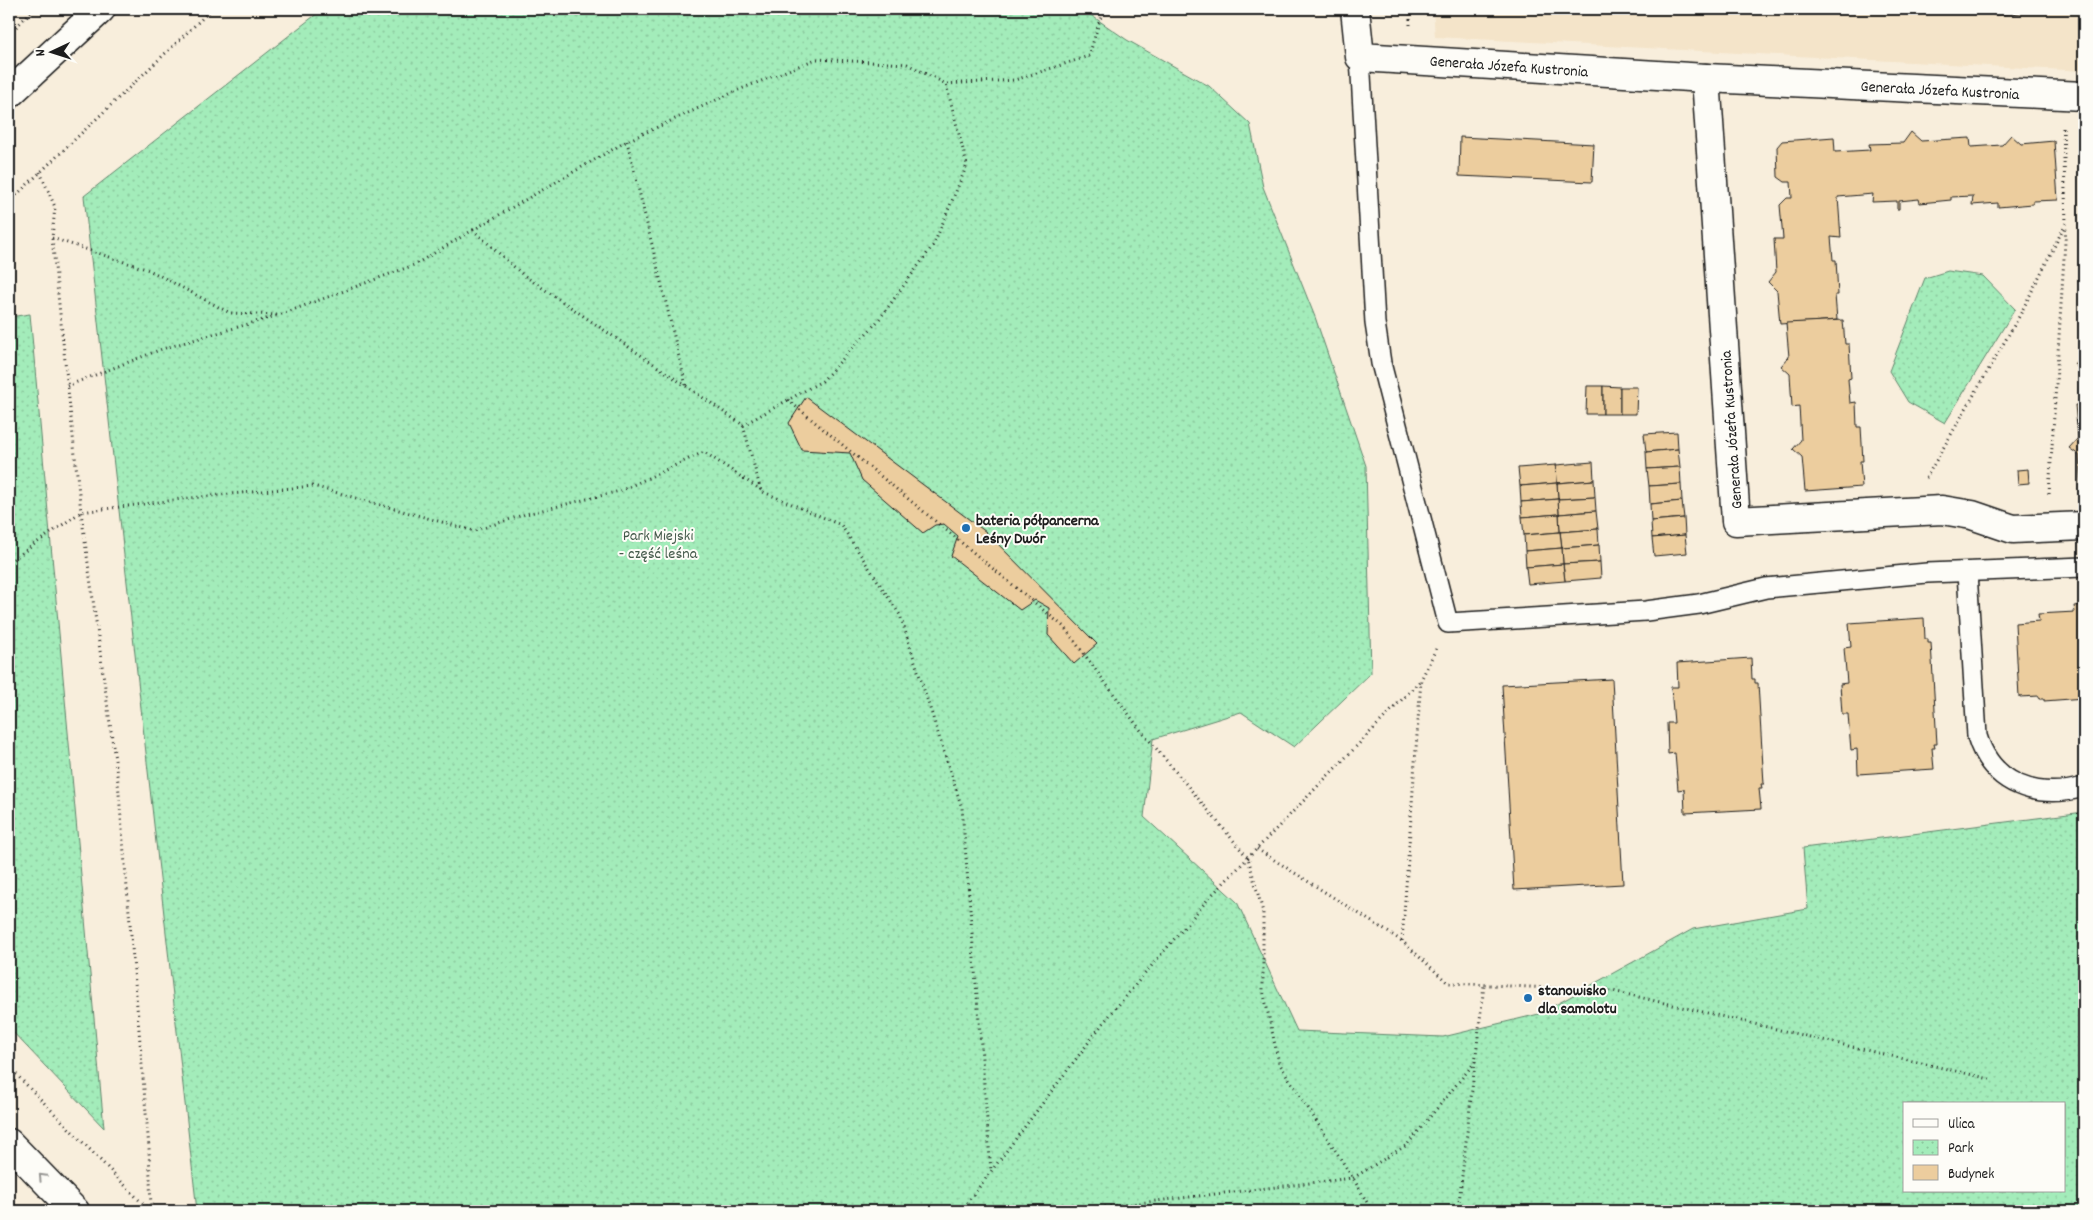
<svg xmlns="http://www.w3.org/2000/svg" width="2093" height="1220" font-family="Dekko,sans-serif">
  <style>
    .built { fill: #f4e4c9 }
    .park { fill: url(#park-dots); stroke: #60846b; fill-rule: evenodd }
    .building { fill: #eccd9e; stroke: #1c1c1c }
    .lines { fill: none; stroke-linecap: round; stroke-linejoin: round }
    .service-casing { stroke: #1c1c1c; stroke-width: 22 }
    .minor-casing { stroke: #1c1c1c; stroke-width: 31 }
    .tertiary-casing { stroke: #1c1c1c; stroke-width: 31 }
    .primary-casing { stroke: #1c1c1c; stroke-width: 31 }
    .path { stroke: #1c1c1c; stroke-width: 3; stroke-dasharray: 1 4; stroke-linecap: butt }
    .service { stroke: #fdfcf7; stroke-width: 19 }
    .minor { stroke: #fdfcf7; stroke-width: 28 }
    .tertiary { stroke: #fdfcf7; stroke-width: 28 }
    .primary { stroke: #fdfcf7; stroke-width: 28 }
    .oneway { stroke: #989794 }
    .poi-dot { fill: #1f6fb2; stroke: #fdfcf7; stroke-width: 2 }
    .labels { text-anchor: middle; stroke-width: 4; stroke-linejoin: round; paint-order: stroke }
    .street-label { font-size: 16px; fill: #1c1c1c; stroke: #fdfcf7 }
    .poi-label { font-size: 16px; font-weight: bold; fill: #1c1c1c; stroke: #fdfcf7; text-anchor: start }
    .park-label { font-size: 16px; fill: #445a4b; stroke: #fdfcf7 }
  </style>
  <defs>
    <pattern id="park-dots" width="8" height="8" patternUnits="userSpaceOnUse" patternTransform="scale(1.25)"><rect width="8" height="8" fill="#a3ecba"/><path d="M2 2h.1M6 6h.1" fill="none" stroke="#8cca9f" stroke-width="1.8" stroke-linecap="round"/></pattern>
  </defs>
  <rect width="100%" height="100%" fill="#f8eedc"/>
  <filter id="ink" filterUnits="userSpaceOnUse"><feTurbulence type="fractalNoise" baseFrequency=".02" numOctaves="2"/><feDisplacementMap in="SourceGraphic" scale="10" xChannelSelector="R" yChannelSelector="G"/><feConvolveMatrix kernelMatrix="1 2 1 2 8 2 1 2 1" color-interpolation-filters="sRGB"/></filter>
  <g filter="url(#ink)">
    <path class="built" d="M1433,9h651v62l-649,-34z"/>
    <g class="park">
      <path d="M323,9h759l45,31 82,46 41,38 13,63 52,130 51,149 5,207 -77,74 -53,-35 -88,27 -9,78 93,85 60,129 146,6 96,-23 154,-85 115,-20 -5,-61 281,-36v399h-1887l-113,-1015zM1904,1104h160v87h-160z"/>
      <path d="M1948,271l35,5 32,33 -70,114 -37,-21 -19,-31 36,-93z"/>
      <path d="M30,314l74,814 -95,-100v-711z"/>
    </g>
    <g class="building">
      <path d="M1993,9h80l-80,6z"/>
      <path d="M1911,132l10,9 49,-3 1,9 31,-2 9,-10 10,9 33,-3 4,59 -25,1v3l-35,3v-4l-26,2 1,-9 -22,1v3l-31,3 -1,-4 -20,2v8h-2v-8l-25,1 1,-8 -35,3 3,41 -10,-1 2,23h3l2,35h-3l2,25 -57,4 -3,-33 -9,-9 8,-10 -2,-33h9l-3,-34 7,-7h5l-1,-16h-6l-7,-5 -1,-30 5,-6 52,-4 1,15 35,-2 -1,-6 34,-1z"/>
      <path d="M1460,137l134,7 -2,38 -133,-6z"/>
      <path d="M2084,272v14l-6,-6z"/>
      <path d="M1843,320l2,24h4l2,34 -3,1 2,24 6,-1 1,25h4l2,34h-3l2,26 -57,4 -3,-34 -9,-8 8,-9 -2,-34 -7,1 -2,-33 -9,-8 8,-9 -3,-34z"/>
      <path d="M2084,321v71l-1,-20 -9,-8 8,-10 -3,-32z"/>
      <path d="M1587,386h16v28h-17z"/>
      <path d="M1603,386l17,1v27h-17z"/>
      <path d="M1620,387h17l-1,27h-16z"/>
      <path d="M806,397l180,135 111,112 -23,20 -26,-29 1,-27 -14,-8 -15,10 -69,-54 7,-20 -14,-12 -9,1 -12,8 -61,-53 -12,-27 -48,-3 -13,-27z"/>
      <path d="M2075,405h9v83l-3,1 -2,-34 -10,-7 9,-10z"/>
      <path d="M1677,432l1,17 -32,3 -2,-18z"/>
      <path d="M1678,449l2,18 -33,2 -1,-17z"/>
      <path d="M1593,462l1,18 -37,3 -1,-18z"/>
      <path d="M1556,465l1,18 -37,3 -2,-18z"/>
      <path d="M1680,467l1,17 -32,2 -2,-17z"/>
      <path d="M2028,469l1,14 -11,1 -1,-14z"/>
      <path d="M1594,480l1,17 -37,2 -1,-16z"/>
      <path d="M1557,483l1,16 -37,3 -1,-16z"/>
      <path d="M1681,484l1,17 -32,3 -1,-18z"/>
      <path d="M1595,497l1,14 -37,3 -1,-15z"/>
      <path d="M1558,499l1,15 -37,3 -1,-15z"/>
      <path d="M1682,501l2,17 -33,3 -1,-17z"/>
      <path d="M1596,511l2,18 -38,3 -1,-18z"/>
      <path d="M1559,514l1,18 -36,3 -2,-18z"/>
      <path d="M1684,518l1,17 -33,3 -1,-17z"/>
      <path d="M1598,529l1,16 -37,3 -2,-16z"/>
      <path d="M1560,532l2,16 -37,3 -1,-16z"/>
      <path d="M1685,535l2,18 -33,3 -2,-18z"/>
      <path d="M1599,545l1,17 -37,2 -1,-16z"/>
      <path d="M1562,548l1,16 -37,3 -1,-16z"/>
      <path d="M1600,562l1,16 -36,3 -2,-17z"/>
      <path d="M1563,564l2,17 -37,3 -2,-17z"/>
      <path d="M2084,605v93l-40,3v-2h-5v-3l-20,1 -4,-74 24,-2 -1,-7 37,-2 -1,-6z"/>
      <path d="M1924,618l1,21h3v4h3l6,101h-3l1,4h-3l2,21 -76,5 -1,-25 -6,1 -3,-36h-6l-2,-30 7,-1 -3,-35 7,-1 -2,-24z"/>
      <path d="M1751,658l1,21h3v4h3l6,101h-3l1,4h-3l2,21 -76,4 -1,-24 -6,1 -3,-37 -7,1 -1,-31h7l-3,-36h7l-1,-24z"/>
      <path d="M1612,679l11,205 -109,6 -12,-205z"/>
    </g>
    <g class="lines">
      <g class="service-casing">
        <g id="service">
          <path d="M1360,57l15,266 6,40 67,260 198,-12 53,-7 67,-16 161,-15 157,-6"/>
          <path d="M1967,572l10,164c15,49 60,64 107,51"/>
        </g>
      </g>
      <g class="minor-casing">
        <g id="minor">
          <path d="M1355,9l5,48 346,21 378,18"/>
          <path d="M1706,78l30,443 206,-11 30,5 41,14 71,-3"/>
        </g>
      </g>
      <g class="tertiary-casing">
        <path id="tertiary" d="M9,94l92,-85"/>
      </g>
      <g class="primary-casing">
        <path id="primary" d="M9,1143l66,68"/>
      </g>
      <g class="path">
        <path d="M1410,9v19"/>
        <path d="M9,34l25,-25"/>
        <path d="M627,141l59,245"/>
        <path d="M40,172l15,35 -3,31 29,274 37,270 31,366 2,63"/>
        <path d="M9,202l203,-193"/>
        <path d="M473,230l154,-89 109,-50 80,-32 91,5 39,20 69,-4 74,-24 14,-47"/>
        <path d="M52,238l97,32 81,43 49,2 135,-50 59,-35 49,44 221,151 18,66 80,34 59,90 62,193 29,363"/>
        <path d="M67,386l95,-37 114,-33"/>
        <path d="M788,400l276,227 75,101 109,130 15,54v78l16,73 74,115 19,33"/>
        <path d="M743,425l79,-44 56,-60 56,-77 33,-79 -21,-81"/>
        <path d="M1926,478l94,-163 46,-92 -3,-95"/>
        <path d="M2049,494l17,-268"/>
        <path d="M9,562l72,-50 109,-14 123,-12 161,45 52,-17 94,-23 84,-39 57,38"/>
        <path d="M1436,649l-15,31 -19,261 46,42 165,8 377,88"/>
        <path d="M1257,849l145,92"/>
        <path d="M9,1067l141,144"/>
        <path d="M961,1211l143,-189 105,-124 211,-217"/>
        <path d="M1070,1211l283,-33 54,-33 68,-83"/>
        <path d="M1458,1211l26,-226"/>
      </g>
      <use href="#service" class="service"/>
      <use href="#minor" class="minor"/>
      <use href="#tertiary" class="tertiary"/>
      <use href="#primary" class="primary"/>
    </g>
    <defs><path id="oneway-chevron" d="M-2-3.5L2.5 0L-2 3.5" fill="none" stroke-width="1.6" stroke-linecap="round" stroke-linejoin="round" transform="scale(1.25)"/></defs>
    <use class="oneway" href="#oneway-chevron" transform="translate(42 1177) rotate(-134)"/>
  </g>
  <g class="poi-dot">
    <circle cx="966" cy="528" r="5"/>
    <circle cx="1528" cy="998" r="5"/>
  </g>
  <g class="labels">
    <g class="street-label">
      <text transform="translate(1509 65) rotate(4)" y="6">Generała Józefa Kustronia</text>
      <text transform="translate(1940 89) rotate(3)" y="6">Generała Józefa Kustronia</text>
      <text transform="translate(1730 430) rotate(-94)" y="6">Generała Józefa Kustronia</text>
    </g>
    <g class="poi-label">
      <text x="976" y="525">bateria półpancerna<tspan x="976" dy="18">Leśny Dwór</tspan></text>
      <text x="1538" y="995">stanowisko<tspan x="1538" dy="18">dla samolotu</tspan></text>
    </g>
    <g class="park-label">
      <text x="658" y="540">Park Miejski<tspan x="658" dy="18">- część leśna</tspan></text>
    </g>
  </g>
  <rect width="2093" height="1220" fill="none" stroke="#fdfcf7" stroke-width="30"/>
  <rect x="15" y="15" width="2063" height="1190" fill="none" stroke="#1c1c1c" stroke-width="2" filter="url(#ink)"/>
  <rect x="1903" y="1102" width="162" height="90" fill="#fdfcf7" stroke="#a3a29f"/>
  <rect x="1913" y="1119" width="25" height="8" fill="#fdfcf7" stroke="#a3a29f"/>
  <text x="1948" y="1128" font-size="15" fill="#1c1c1c">Ulica</text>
  <rect x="1913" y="1140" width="25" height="15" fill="url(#park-dots)" stroke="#a3a29f"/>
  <text x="1948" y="1152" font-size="15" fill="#1c1c1c">Park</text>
  <rect x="1913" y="1165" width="25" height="15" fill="#eccd9e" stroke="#a3a29f"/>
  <text x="1948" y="1178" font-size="15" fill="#1c1c1c">Budynek</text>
  <g transform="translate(52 52) rotate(266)" stroke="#fdfcf7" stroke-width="4" paint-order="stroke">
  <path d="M0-4L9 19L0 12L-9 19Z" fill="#1c1c1c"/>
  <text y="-8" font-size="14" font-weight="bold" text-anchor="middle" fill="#1c1c1c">N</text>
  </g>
</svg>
